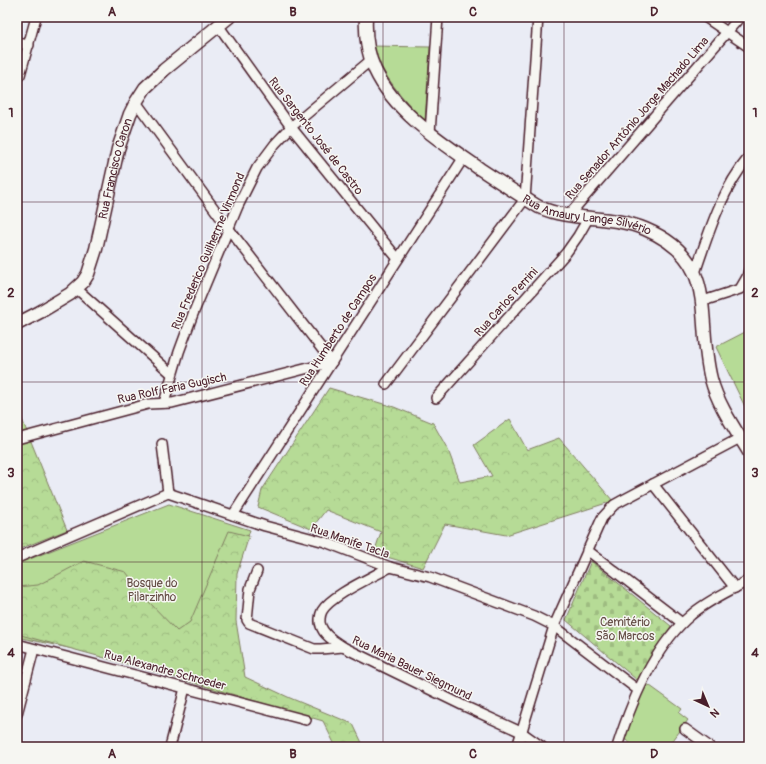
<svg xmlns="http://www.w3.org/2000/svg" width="766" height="764" font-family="Pangolin,sans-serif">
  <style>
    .green { fill: #b6db96; stroke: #807d60 }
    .forest { fill: url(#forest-crowns); stroke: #807d60 }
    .cemetery { fill: url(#cemetery-stones); stroke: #807d60 }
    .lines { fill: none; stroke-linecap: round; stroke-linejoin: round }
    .street-casing { stroke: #4a1f2b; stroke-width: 12 }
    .secondary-casing { stroke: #4a1f2b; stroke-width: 15 }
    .street { stroke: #f6f6f2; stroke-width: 9 }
    .secondary { stroke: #f6f6f2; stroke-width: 12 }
    .grid { fill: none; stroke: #4a1f2b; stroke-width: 1; stroke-opacity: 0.55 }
    .labels { text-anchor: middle; stroke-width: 3; stroke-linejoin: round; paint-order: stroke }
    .street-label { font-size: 12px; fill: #4a1f2b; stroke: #f6f6f2 }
    .park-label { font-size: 12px; fill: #654e46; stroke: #f6f6f2 }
    .neatline { fill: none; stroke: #4a1f2b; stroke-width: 1.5 }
    .grid-label { font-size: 13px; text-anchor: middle; font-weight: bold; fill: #4a1f2b }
  </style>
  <defs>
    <pattern id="forest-crowns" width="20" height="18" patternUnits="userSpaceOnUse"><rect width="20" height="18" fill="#b6db96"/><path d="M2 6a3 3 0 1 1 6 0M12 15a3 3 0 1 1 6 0" fill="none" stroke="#9ebc81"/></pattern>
    <pattern id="cemetery-stones" width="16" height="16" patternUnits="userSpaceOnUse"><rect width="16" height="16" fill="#b6db96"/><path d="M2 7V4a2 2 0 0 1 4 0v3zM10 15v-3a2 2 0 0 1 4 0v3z" fill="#9ebc81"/></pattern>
  </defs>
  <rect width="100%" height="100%" fill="#eaecf5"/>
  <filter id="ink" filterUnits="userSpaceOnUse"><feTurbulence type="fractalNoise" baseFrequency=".025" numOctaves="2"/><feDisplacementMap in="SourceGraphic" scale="8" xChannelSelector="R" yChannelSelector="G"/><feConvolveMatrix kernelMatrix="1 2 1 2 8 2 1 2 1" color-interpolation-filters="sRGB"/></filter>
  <g filter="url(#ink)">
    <g class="green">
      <path d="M372,46l58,1 -5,75c-22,-24 -42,-44 -53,-76z"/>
      <path d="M749,330v85l-33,-68z"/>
      <path d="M169,504l81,26 -50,152 -42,-15 -141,-30v-73z"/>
      <path d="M646,683l36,26 -3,4 9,7 -20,27h-32l-12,-8z"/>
    </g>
    <g class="forest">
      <path d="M329,388l65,19 39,16 15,27 12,32 32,-6 -18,-31 36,-26 17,31 32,-12 54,63 -107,34 -61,-11 -22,44 -49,-15 7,-21 -55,-22 -15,19 -53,-22 4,-17z"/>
      <path d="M17,407l50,123 -50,20z"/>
      <path d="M229,531l20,5 -12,38 -1,47 9,56 45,21 63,26 11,23h-28l-13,-26 -163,-48 -143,-39v-47l21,-2 46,-24 42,11 22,29 29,30 13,-9z"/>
    </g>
    <path class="cemetery" d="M591,561l80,65 -34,54 -71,-60z"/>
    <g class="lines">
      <g class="street-casing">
        <g id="street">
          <path d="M705,17l44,30"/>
          <path d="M218,25l73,102 107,132"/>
          <path d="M17,43l12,2"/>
          <path d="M20,75l16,-58"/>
          <path d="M430,133l8,-116"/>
          <path d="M568,216l172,-199"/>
          <path d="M695,273c14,-41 26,-82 54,-116"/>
          <path d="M77,289l95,85"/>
          <path d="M703,301l37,-12 7,-12 2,-7"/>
          <path d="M386,384l139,-185 13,-182"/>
          <path d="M436,398l130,-145 12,-17 11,-19"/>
          <path d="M164,403l15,-51 14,-38 45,-108 19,-38 18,-24 16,-17 80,-67"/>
          <path d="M17,439l131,-35 24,-1 160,-41 -103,-133 -93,-127"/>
          <path d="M162,444l6,49"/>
          <path d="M653,484l82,104"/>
          <path d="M233,515l231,-358"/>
          <path d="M587,550l95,73"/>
          <path d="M17,558l151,-65 97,33 60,16 65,25 40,10 104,39 20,10 84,64"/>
          <path d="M257,571l-7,18 -3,31 2,3 65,26h7l22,-2 119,58 59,27 21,15"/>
          <path d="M17,644l289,76"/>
          <path d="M343,647c-7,-5 -19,-11 -22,-21 -2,-4 -1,-11 1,-15 9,-16 51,-34 68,-44"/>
          <path d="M17,714l17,-65"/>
          <path d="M685,729l25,18"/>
          <path d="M170,747l15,-59"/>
          <path d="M517,747l37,-121 48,-108 12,-13 9,-5 117,-62"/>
          <path d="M617,747c14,-44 38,-102 74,-132 17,-15 39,-24 58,-35"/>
        </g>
      </g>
      <g class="secondary-casing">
        <g id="secondary">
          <path id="s1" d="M366,17c-1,19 1,36 9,53 20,43 68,73 105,99 20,13 39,26 59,38 33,15 71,7 106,22 76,32 50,88 66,150 7,26 24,50 38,73"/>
          <path id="s2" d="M17,324l23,-12 30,-18 13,-12 5,-8 8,-25 22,-100 12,-35 6,-12 9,-14 19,-18 65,-53"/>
        </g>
      </g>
      <use href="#street" class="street"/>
      <use href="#secondary" class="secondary"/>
    </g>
  </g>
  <path class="grid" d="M202,17v730M383,17v730M564,17v730M17,202h732M17,382h732M17,562h732"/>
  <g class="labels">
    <g class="street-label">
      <text transform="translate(637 118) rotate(-49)" y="4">Rua Senador Antônio Jorge Machado Lima</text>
      <text transform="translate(316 136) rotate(52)" y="4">Rua Sargento José de Castro</text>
      <text dy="4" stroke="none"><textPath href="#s2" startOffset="197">Rua Francisco Caron</textPath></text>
      <text dy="4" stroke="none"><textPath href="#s1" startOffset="319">Rua Amaury Lange Silvério</textPath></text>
      <text transform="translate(208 251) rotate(-67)" y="4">Rua Frederico Guilherme Virmond</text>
      <text transform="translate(506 302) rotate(-48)" y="4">Rua Carlos Perrini</text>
      <text transform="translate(338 330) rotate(-57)" y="4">Rua Humberto de Campos</text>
      <text transform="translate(172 388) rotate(-12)" y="4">Rua Rolf Faria Gugisch</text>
      <text transform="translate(350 541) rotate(19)" y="4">Rua Manife Tacla</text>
      <text transform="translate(412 668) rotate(26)" y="4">Rua Maria Bauer Siegmund</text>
      <text transform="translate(165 670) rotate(15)" y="4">Rua Alexandre Schroeder</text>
    </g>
    <g class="park-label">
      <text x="152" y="587">Bosque do<tspan x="152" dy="14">Pilarzinho</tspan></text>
      <text x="625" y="626">Cemitério<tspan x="625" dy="14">São Marcos</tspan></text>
    </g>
  </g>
  <rect width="766" height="764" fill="none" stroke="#f6f6f2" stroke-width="44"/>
  <g transform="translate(708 706) rotate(136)" stroke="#f6f6f2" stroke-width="3" paint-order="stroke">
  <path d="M0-3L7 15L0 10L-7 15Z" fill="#4a1f2b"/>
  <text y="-6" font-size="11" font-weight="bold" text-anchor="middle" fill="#4a1f2b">N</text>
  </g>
  <rect x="22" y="22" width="722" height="720" class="neatline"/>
  <g class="grid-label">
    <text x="112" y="16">A</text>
    <text x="293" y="16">B</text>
    <text x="473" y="16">C</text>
    <text x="654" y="16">D</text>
    <text x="11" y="117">1</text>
    <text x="755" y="117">1</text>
    <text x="11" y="297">2</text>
    <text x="755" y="297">2</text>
    <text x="11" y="477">3</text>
    <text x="755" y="477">3</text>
    <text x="11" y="657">4</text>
    <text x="755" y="657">4</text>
    <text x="112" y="758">A</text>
    <text x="293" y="758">B</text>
    <text x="473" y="758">C</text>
    <text x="654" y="758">D</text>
  </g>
</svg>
